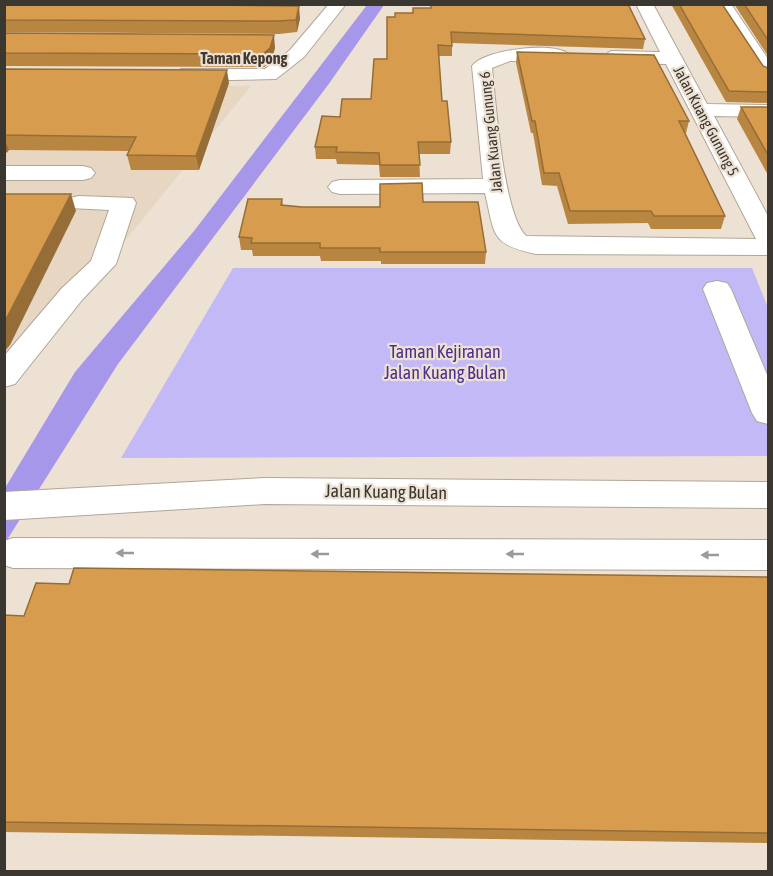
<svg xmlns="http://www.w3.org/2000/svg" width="773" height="876" font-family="'Asap Condensed',sans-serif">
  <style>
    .built { fill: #e6d6c2 }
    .green { fill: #c3b9f6 }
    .water { fill: #a797ea }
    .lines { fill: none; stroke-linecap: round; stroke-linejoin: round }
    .minor-casing { stroke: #b0a699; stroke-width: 2 }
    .minor { fill: #fff; fill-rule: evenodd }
    .wall { fill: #b98642 }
    .shaded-wall { fill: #966d36 }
    .building { fill: #d79c4d; stroke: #966d36; stroke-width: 1.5 }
    .oneway { fill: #9c9a98 }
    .labels { text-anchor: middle; stroke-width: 4.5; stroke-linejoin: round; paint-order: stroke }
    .far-street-label { font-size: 15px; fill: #3a3630; stroke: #ece1d3 }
    .far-neighbourhood-label { font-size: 16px; font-weight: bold; fill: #433a2f; stroke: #ece1d3 }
    .park-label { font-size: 18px; fill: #4c2f8e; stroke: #ece1d3 }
    .street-label { font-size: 18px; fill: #3a3630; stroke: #ece1d3 }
  </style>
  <rect width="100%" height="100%" fill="#ece1d3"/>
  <path class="built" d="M5,84l246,2 -246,302z"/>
  <path class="green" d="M233,268h519l16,40v148l-647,2z"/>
  <path class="water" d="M367,5h17l-56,80 -210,279 -113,179v-55l70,-116 119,-141z"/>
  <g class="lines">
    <g class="minor-casing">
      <g id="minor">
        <path d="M329,4h17l-42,53 -28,22 -95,2 -10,-6 10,-6h84l25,-19z"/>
        <path d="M636,4h17l54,100 61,1v12l-54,-1 54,100v39l-232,-1c-46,-10 -41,-19 -51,-61l-145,1 -8,-2 -4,-5 4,-5 8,-2 143,-1 -11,-113c12,-17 88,-26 99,-10l-2,4 -59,1 -18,7c4,36 11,145 34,168l230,3 -90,-175 -55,-1 -9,-6 9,-6 49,1z"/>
        <path d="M714,4h17l37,55v19l-7,-2z"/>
        <path d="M4,166h79l8,2 4,5 -4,5 -8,2h-79z"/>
        <path d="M79,196l54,2 3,5 -20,61 -34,36 -67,84 -11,3v-31l58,-68 29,-27 18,-51 -39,-2 -3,-5 3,-5z"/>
        <path d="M717,281l10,2 4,6 37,88v47l-11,-3 -5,-8 -49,-124 4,-6z"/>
        <path d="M265,478l503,4v26l-503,-4 -261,16v-28z"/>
        <path d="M13,538l755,2v30l-755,-2 -9,-3v-24z"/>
      </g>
    </g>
    <use href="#minor" class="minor"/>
  </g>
  <g class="wall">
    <path d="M4,4l296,14 -3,14 -18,2 -275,-2z"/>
    <path d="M671,4h51l41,62 5,2v35l-42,-1z"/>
    <path d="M734,4h34v52z"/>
    <path d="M431,8l214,31 -2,10 -191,-6v13h-13l3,45 9,41 -1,12h-31l1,23h-40l-1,-12 -42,-1 -1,-5h-20l-1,-12 25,-30 31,-18 16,-40 8,-42z"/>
    <path d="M4,33l271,15 -4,13 -7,6 -260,-1z"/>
    <path d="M517,52l172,69 -3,12h-1l40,83 -4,13h-70l-3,-6 -80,1 -11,-38 -15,-1 -9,-52h-2l-15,-70z"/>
    <path d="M4,69l225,14 -30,87h-68l-4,-15 2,-4 -120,-1 -5,5z"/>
    <path d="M741,107h27v68l-31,-56z"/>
    <path d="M282,199l1,6 19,2h78l43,-5 63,50 -1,12h-104v-3h-60l-1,-5h-67l-1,-6h-11l-2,-13z"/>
    <path d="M768,577v266l-764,-11v-217l20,1 45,-32z"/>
  </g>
  <g class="shaded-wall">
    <path d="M299,6l1,12 -3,14 -1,-12z"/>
    <path d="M274,35l1,13 -4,13 -7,6 -1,-13z"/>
    <path d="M227,70l2,13 -30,87 -3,-14z"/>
    <path d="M4,138l5,12 -5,5z"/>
    <path d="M71,194l5,17 -66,134 -6,7v-29z"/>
  </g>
  <g class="building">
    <path d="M4,4h89l206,2 -3,14 -18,1 -274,-1z"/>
    <path d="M431,4h197l17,35 -194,-7 1,14 -14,-1 4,56h5l4,41h-33l2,23h-40l-1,-12 -43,-1 1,-5h-22l7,-31 18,1 2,-18h29l3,-40h13v-42h8v-4h18v-5h18z"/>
    <path d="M679,4h43l41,62 5,2v24l-39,-1z"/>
    <path d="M744,4h24v36z"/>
    <path d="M4,33l270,2 -4,13 -7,6 -259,-1z"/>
    <path d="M517,52l137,3 35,66h-10l46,95h-71l-3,-5h-81l-11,-38h-15l-9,-52h-3z"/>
    <path d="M4,69l223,1 -31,86 -69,-1 9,-18 -132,-2z"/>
    <path d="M741,107h27v48z"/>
    <path d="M422,183l1,19h55l8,50h-106v-4h-60v-5h-69l1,-5 -13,-1 9,-38h34l-1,6 21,2h78v-23z"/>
    <path d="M4,194h67l-67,129z"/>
    <path d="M74,568l694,9v256l-764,-11v-207l20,1 12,-33 33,1z"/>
  </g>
  <defs><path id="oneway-solid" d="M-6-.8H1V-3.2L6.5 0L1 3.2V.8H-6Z" transform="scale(1.5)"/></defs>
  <g class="oneway">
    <use href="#oneway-solid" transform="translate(125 553) rotate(-180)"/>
    <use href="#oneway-solid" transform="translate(320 554) rotate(-180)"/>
    <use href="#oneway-solid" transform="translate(515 554) rotate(-180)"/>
    <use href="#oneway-solid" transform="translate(710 555) rotate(-180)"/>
  </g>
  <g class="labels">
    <g class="far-street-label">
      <text transform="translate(706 121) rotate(62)" y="5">Jalan Kuang Gunung 5</text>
      <text transform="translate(491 132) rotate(-96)" y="5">Jalan Kuang Gunung 6</text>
    </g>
    <g class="far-neighbourhood-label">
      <text x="244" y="64">Taman Kepong</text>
    </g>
    <g class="park-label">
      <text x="445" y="358">Taman Kejiranan<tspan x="445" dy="21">Jalan Kuang Bulan</tspan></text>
    </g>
    <g class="street-label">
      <text transform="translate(386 492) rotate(1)" y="6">Jalan Kuang Bulan</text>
    </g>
  </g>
  <rect width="773" height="876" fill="none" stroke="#3a3630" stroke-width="12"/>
</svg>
